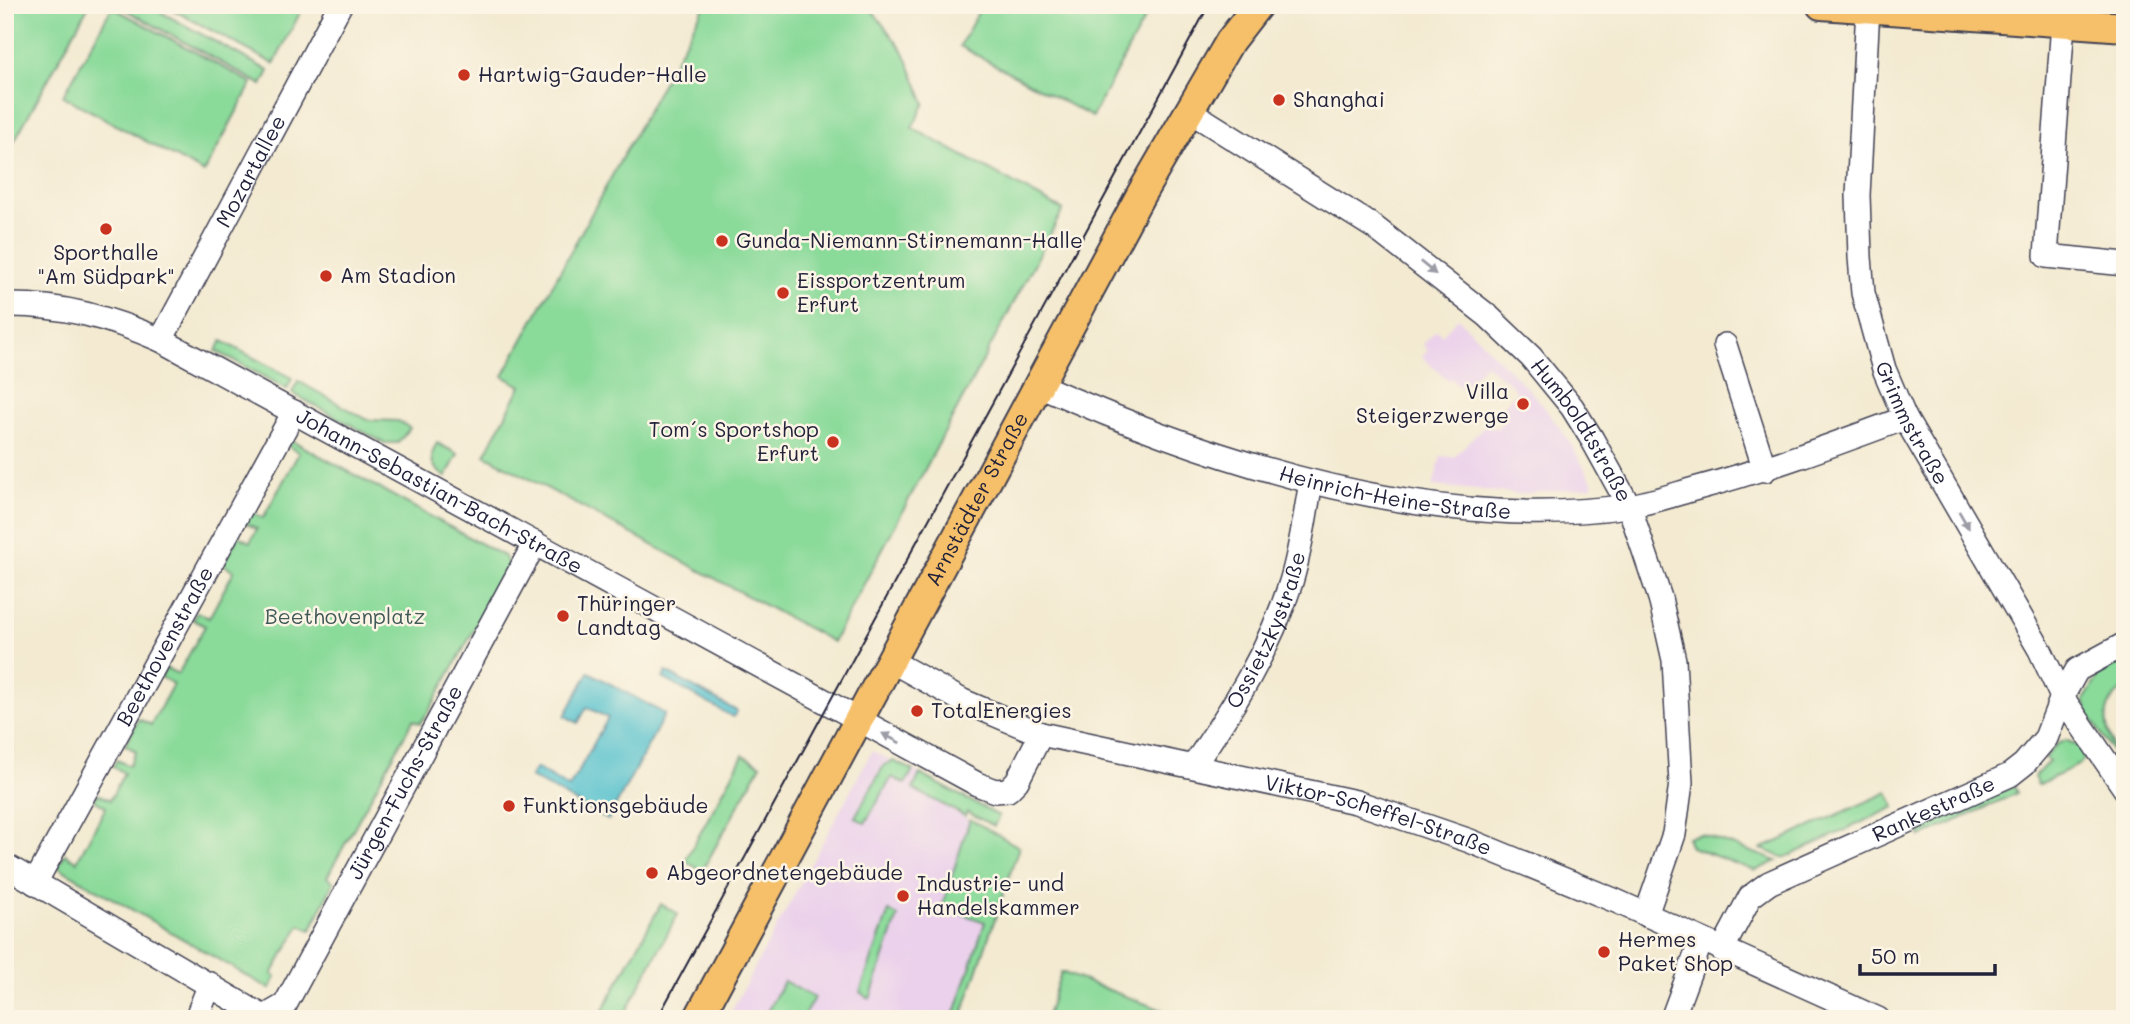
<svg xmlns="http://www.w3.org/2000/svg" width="2130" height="1024" font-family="Mali,sans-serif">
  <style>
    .built { fill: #ebd1eb }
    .green { fill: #8ada9a; stroke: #567e6a; stroke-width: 2 }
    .water { fill: #55c1cd; stroke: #3c7284; stroke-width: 2 }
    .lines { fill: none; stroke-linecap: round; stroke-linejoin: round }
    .minor-casing { stroke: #414052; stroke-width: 26 }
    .major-casing { stroke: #414052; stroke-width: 32 }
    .minor { stroke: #fff; stroke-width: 23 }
    .major { stroke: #f6c06b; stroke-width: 28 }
    .tram { stroke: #22223b; stroke-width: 2 }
    .oneway { fill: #9c9ca7 }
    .poi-dot { fill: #c8321e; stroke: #fcf5e5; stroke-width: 2.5 }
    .labels { text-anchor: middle; stroke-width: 5; stroke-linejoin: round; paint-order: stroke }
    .poi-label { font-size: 21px; fill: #22223b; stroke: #fcf5e5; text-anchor: start }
    .street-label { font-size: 21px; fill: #22223b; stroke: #fcf5e5 }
    .park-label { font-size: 21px; fill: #415958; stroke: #fcf5e5 }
  </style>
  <rect width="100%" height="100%" fill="#fcf5e5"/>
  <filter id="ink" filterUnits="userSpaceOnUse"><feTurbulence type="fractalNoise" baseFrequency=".0143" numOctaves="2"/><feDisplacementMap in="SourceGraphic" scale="14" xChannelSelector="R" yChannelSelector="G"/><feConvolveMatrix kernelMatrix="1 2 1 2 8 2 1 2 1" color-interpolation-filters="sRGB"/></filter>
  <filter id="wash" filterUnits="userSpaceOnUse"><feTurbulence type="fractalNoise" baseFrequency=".00686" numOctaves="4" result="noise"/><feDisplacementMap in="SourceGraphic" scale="28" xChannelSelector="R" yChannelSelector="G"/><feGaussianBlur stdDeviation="1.57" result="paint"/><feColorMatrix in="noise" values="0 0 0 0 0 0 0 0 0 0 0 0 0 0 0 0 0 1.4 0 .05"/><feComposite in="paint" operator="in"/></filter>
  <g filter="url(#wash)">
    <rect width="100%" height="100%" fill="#f3ead1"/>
    <g class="built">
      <path d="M1458,318l79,80 29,38 27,47 -2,4 -71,7 -87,-8 8,-30 13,1 32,-33 4,4h8l6,-10 -5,-8 17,-18 -6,-9 -25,-19 -23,25 -11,-11 -3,3 -26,-24 6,-7 -5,-5 3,-4 10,-11 6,5z"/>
      <path d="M872,751l48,23 -7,15 106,58 -58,172h-234z"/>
    </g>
    <g class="green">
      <path d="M5,5h84l-84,153z"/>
      <path d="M117,5h31l121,66 -7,14z"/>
      <path d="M164,5h140l-30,59z"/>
      <path d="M705,5h163l36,47 21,51 -13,25 151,82 -230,432 -348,-187 36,-69 -18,-10z"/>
      <path d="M982,5h170l-60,112 -132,-71z"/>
      <path d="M112,7l140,76 -48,90 -141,-77z"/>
      <path d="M222,341l70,37 -5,11 -71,-38z"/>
      <path d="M298,381l70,39 30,1 12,7 -12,15h-14l-92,-50z"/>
      <path d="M291,440l214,117 4,10 -80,144 -9,12 -7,-3 -86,157 7,5 -23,48 -11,-5 -28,49 4,3 -6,12 -212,-122 7,-13 12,7 29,-54 -12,-7 4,-6 12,6 14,-27 -11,-7 4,-6 12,6 7,-15 -11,-6 14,-26 12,6 22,-41 -12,-7 5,-9 12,6 27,-48 -12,-6 4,-8 12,6 25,-47 -11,-7 15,-28 12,6 7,-13 -11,-6 6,-11 11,6 36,-65 -11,-7z"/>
      <path d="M437,443l21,11 -12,23c-15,-9 -18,-20 -9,-34z"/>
      <path d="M2125,660v28c-30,19 -17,46 -7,72l-30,-46 -4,-14 18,-29z"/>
      <path d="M2066,740l16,8 3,9 -5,7 -42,21 -4,-8 15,-16 -4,-3 12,-14z"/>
      <path d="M743,755l18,10 -59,106 -17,-10z"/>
      <path d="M893,761l20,9 -8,14 -13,-7 -27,46 -10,-6 29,-52z"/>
      <path d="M920,774l79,42 -5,10 -27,-14 -2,4 -52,-27z"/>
      <path d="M2014,786l3,7 -96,44 -3,-7z"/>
      <path d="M1888,792l7,15 -110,51 -24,-9z"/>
      <path d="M970,819l49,28 -58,172h-8l32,-97 -43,-15z"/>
      <path d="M1701,834l76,27 -22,10 -64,-24 -4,-10z"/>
      <path d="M661,904l17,10 -56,105h-24z"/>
      <path d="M889,911l9,5 -28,83 -10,-7z"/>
      <path d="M1061,972l125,47h-140z"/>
      <path d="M784,981l30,17 -12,21h-39z"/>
    </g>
    <g class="water">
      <path d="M589,672l76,42 -57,106 -78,-43 6,-9 33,20 39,-70 -21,-11 -9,16 -13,-7z"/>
      <path d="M666,672l71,39 -4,6 -70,-39z"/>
    </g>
  </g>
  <g filter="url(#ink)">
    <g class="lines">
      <g class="minor-casing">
        <g id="minor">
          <path id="s1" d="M1868,8l-10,187 2,62 3,36 21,76 21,49 135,232 22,47 63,92"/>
          <path d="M2063,23l-17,233 79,8"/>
          <path id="s2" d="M1188,110l186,117 114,89 43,41 41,50 20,32 37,67 31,92 14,62 7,123 -7,51 -28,81"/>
          <path id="s3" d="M5,305c57,-1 105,13 156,35l816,444 18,7 13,-1 9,-9 24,-47"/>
          <path id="s4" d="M161,340l179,-335"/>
          <path d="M1725,345l40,125"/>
          <path id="s5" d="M1039,385c176,78 395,149 589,121 22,-3 45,-11 66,-17 72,-19 141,-45 211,-71"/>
          <path id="s6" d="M891,661l72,40 78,33 315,68 114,39 146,60 262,118"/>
          <path id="s7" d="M1194,765c39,-57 76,-116 97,-183 10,-32 14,-67 20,-100"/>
          <path d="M5,865l262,154"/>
          <path id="s8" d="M35,883l259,-471"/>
          <path id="s9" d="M1722,950l28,-53 19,-14 241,-108 14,-11 22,-26 16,-41 15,-27 48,-26"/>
          <path id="s10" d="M266,1016l19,-11 250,-462"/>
          <path d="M196,1019l14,-35"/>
          <path d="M1672,1019l29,-78"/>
        </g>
      </g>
      <g class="major-casing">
        <g id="major">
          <path d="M1821,5l304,22"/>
          <path id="s11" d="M698,1019l443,-825 89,-153 28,-36"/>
        </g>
      </g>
      <use href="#minor" class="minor"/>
      <use href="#major" class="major"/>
      <path class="tram" d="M657,1019l552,-1014"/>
    </g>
    <defs><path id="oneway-solid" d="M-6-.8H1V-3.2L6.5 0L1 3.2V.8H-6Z" transform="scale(1.75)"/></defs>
    <g class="oneway">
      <use href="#oneway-solid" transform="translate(1428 268) rotate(39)"/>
      <use href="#oneway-solid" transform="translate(1964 520) rotate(60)"/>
      <use href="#oneway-solid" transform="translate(891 738) rotate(-152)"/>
    </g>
  </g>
  <g class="poi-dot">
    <circle cx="464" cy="75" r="7"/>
    <circle cx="1279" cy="100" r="7"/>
    <circle cx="106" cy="229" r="7"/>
    <circle cx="722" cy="241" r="7"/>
    <circle cx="326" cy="276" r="7"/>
    <circle cx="783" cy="293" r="7"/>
    <circle cx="1523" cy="404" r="7"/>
    <circle cx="833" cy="442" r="7"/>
    <circle cx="563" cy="616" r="7"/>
    <circle cx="917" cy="711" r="7"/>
    <circle cx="509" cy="806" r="7"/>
    <circle cx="652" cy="873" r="7"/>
    <circle cx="903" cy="896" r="7"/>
    <circle cx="1604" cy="952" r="7"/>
  </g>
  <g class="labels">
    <g class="poi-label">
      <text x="478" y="82">Hartwig-Gauder-Halle</text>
      <text x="1293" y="107">Shanghai</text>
      <text x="736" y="248">Gunda-Niemann-Stirnemann-Halle</text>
      <text x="106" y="260" text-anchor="middle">Sporthalle<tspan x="106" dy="24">"Am Südpark"</tspan></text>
      <text x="340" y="283">Am Stadion</text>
      <text x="797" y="288">Eissportzentrum<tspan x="797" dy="24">Erfurt</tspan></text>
      <text x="1509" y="399" text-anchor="end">Villa<tspan x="1509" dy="24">Steigerzwerge</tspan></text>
      <text x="819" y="437" text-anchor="end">Tom´s Sportshop<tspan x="819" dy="24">Erfurt</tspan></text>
      <text x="577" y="611">Thüringer<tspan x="577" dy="24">Landtag</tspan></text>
      <text x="931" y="718">TotalEnergies</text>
      <text x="523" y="813">Funktionsgebäude</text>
      <text x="666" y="880">Abgeordnetengebäude</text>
      <text x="917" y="891">Industrie- und<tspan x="917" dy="24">Handelskammer</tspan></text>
      <text x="1618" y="947">Hermes<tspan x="1618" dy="24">Paket Shop</tspan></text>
    </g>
    <g class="street-label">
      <text dy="7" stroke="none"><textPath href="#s4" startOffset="191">Mozartallee</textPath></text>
      <text dy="7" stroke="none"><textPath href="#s1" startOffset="425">Grimmstraße</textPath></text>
      <text dy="7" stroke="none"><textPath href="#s2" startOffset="513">Humboldtstraße</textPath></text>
      <text dy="7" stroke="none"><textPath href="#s3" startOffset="478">Johann-Sebastian-Bach-Straße</textPath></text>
      <text dy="7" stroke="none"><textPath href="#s5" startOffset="374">Heinrich-Heine-Straße</textPath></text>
      <text dy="7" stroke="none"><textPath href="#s11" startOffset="590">Arnstädter Straße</textPath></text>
      <text dy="7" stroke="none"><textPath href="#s7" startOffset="154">Ossietzkystraße</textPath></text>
      <text dy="7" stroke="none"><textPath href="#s8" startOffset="270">Beethovenstraße</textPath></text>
      <text dy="7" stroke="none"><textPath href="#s10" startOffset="275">Jürgen-Fuchs-Straße</textPath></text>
      <text dy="7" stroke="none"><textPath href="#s9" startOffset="264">Rankestraße</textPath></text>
      <text dy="7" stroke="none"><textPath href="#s6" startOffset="514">Viktor-Scheffel-Straße</textPath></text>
    </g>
    <g class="park-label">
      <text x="345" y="624">Beethovenplatz</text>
    </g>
  </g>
  <rect width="2130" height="1024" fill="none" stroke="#fcf5e5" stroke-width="28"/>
  <path d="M1860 964v10h135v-10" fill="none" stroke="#22223b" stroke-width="3.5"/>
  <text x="1871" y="964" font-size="21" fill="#22223b" stroke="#fcf5e5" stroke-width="5" paint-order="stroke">50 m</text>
</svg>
